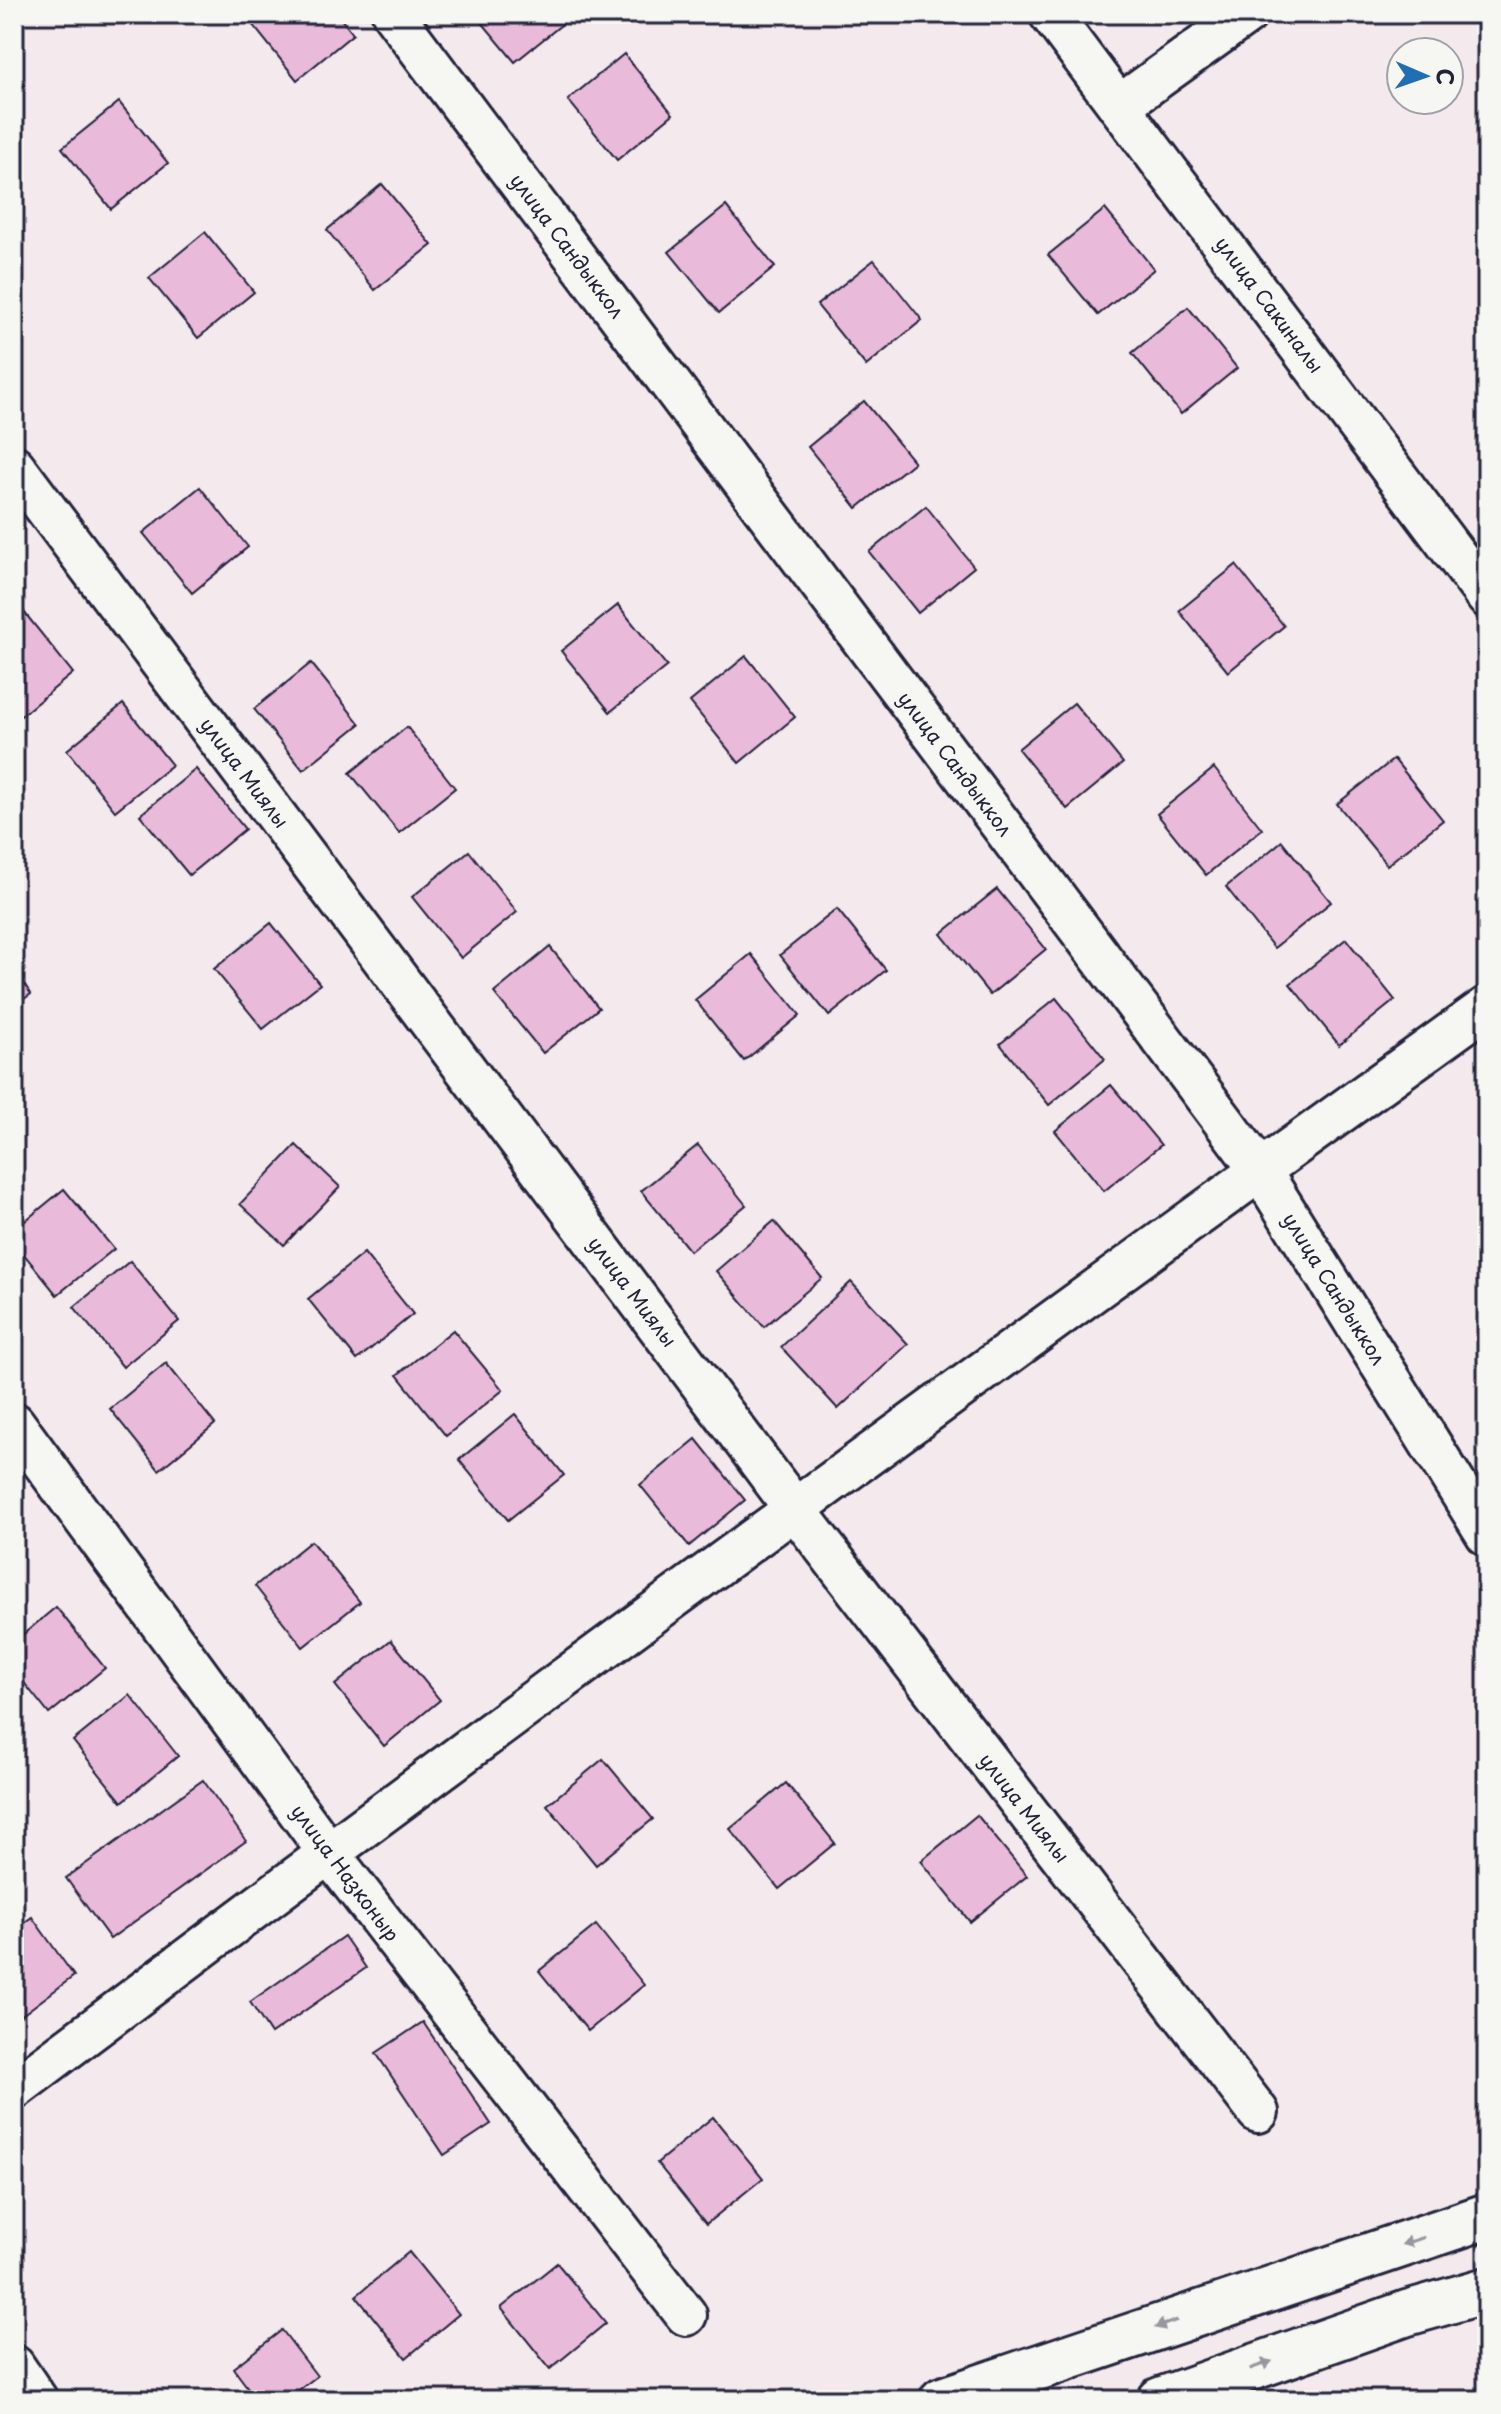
<svg xmlns="http://www.w3.org/2000/svg" width="1501" height="2414" font-family="'Playpen Sans',sans-serif">
  <style>
    .building { fill: #eabadb; stroke: #22223b; stroke-width: 2 }
    .lines { fill: none; stroke-linecap: round; stroke-linejoin: round }
    .street-casing { stroke: #22223b; stroke-width: 46 }
    .primary-casing { stroke: #22223b; stroke-width: 50 }
    .street { stroke: #f6f6f2; stroke-width: 40 }
    .primary { stroke: #f6f6f2; stroke-width: 44 }
    .oneway { fill: #9797a0 }
    .labels { text-anchor: middle; stroke-width: 6; stroke-linejoin: round; paint-order: stroke }
    .street-label { font-size: 20px; fill: #22223b; stroke: #f6f6f2 }
  </style>
  <rect width="100%" height="100%" fill="#f4eaed"/>
  <filter id="ink" filterUnits="userSpaceOnUse"><feTurbulence type="fractalNoise" baseFrequency=".0125" numOctaves="2"/><feDisplacementMap in="SourceGraphic" scale="16" xChannelSelector="R" yChannelSelector="G"/><feConvolveMatrix kernelMatrix="1 2 1 2 8 2 1 2 1" color-interpolation-filters="sRGB"/></filter>
  <g filter="url(#ink)">
    <g class="building">
      <path d="M254,14h83l16,20 -56,46 -49,-61z"/>
      <path d="M475,14h94l2,3 -56,45z"/>
      <path d="M624,54l49,60 -56,46 -49,-60z"/>
      <path d="M119,102l49,61 -57,46 -49,-61z"/>
      <path d="M382,184l50,61 -57,45 -48,-60z"/>
      <path d="M726,206l49,61 -56,46 -50,-61z"/>
      <path d="M1105,209l49,60 -56,46 -50,-60z"/>
      <path d="M205,232l49,60 -56,46 -49,-60z"/>
      <path d="M874,260l48,60 -56,46 -49,-61z"/>
      <path d="M1188,307l49,61 -56,46 -49,-61z"/>
      <path d="M864,401l50,61 -57,46 -49,-61z"/>
      <path d="M200,487l48,60 -56,46 -49,-60z"/>
      <path d="M926,506l48,61 -56,46 -49,-61z"/>
      <path d="M1236,565l48,61 -56,46 -49,-61z"/>
      <path d="M618,605l49,61 -57,46 -49,-61z"/>
      <path d="M24,612l49,61 -56,46 -3,-4v-94z"/>
      <path d="M746,656l49,61 -56,46 -49,-61z"/>
      <path d="M311,663l49,61 -57,46 -49,-61z"/>
      <path d="M1074,703l49,60 -56,46 -49,-60z"/>
      <path d="M123,704l49,61 -57,46 -48,-61z"/>
      <path d="M407,727l48,61 -56,45 -49,-60z"/>
      <path d="M1394,759l49,61 -56,45 -50,-61z"/>
      <path d="M1214,768l48,61 -56,46 -49,-61z"/>
      <path d="M196,769l49,60 -56,46 -49,-60z"/>
      <path d="M1282,841l49,61 -57,46 -48,-61z"/>
      <path d="M469,851l48,61 -56,46 -49,-61z"/>
      <path d="M997,889l49,60 -56,46 -49,-61z"/>
      <path d="M837,909l49,61 -57,46 -49,-61z"/>
      <path d="M271,923l49,61 -57,45 -49,-60z"/>
      <path d="M1346,939l49,61 -56,45 -49,-61z"/>
      <path d="M550,947l49,61 -56,45 -49,-60z"/>
      <path d="M751,954l49,61 -56,46 -49,-61z"/>
      <path d="M14,969l17,25 -17,12z"/>
      <path d="M1056,998l49,61 -56,46 -49,-61z"/>
      <path d="M1111,1085l50,60 -57,46 -49,-60z"/>
      <path d="M296,1145l44,42 -56,58 -44,-41z"/>
      <path d="M698,1145l48,60 -56,46 -49,-60z"/>
      <path d="M64,1189l50,60 -57,46 -43,-53v-12z"/>
      <path d="M774,1221l48,57 -58,49 -48,-56z"/>
      <path d="M364,1253l49,61 -56,46 -49,-61z"/>
      <path d="M130,1261l49,60 -56,46 -49,-60z"/>
      <path d="M851,1282l57,62 -70,65 -57,-62z"/>
      <path d="M453,1330l50,60 -57,46 -49,-61z"/>
      <path d="M166,1363l49,61 -56,46 -49,-61z"/>
      <path d="M515,1414l49,61 -56,45 -49,-60z"/>
      <path d="M696,1439l49,61 -56,46 -49,-61z"/>
      <path d="M311,1541l49,61 -57,45 -48,-61z"/>
      <path d="M56,1607l49,61 -56,46 -35,-44v-28z"/>
      <path d="M391,1640l49,60 -56,46 -49,-61z"/>
      <path d="M130,1695l48,61 -56,46 -49,-61z"/>
      <path d="M603,1759l50,60 -57,46 -49,-60z"/>
      <path d="M203,1780l43,61 -136,98 -44,-61z"/>
      <path d="M786,1783l49,60 -56,46 -49,-60z"/>
      <path d="M977,1815l50,61 -57,46 -49,-61z"/>
      <path d="M32,1917l42,59 -60,45v-91z"/>
      <path d="M596,1925l48,60 -56,46 -49,-60z"/>
      <path d="M344,1936l22,32 -95,66 -21,-32z"/>
      <path d="M423,2022l68,102 -47,31 -68,-102z"/>
      <path d="M713,2117l50,61 -57,46 -49,-61z"/>
      <path d="M409,2252l50,62 -53,44 -50,-62z"/>
      <path d="M557,2263l49,60 -56,46 -49,-61z"/>
      <path d="M282,2330l35,46 -31,24h-29l-24,-32z"/>
    </g>
    <g class="lines">
      <g class="street-casing">
        <g id="street">
          <path d="M393,14l867,1156 227,365"/>
          <path d="M1050,14l437,583"/>
          <path d="M1119,106l128,-92"/>
          <path d="M14,466l780,1042 464,604"/>
          <path d="M14,1423l314,429 358,463"/>
          <path d="M14,2089c486,-367 978,-726 1473,-1082"/>
          <path d="M14,2366l23,34"/>
        </g>
      </g>
      <g class="primary-casing">
        <g id="primary">
          <path d="M942,2400l545,-184"/>
          <path d="M1160,2400l247,-87 80,-23"/>
        </g>
      </g>
      <use href="#street" class="street"/>
      <use href="#primary" class="primary"/>
    </g>
    <defs><path id="oneway-solid" d="M-6-.8H1V-3.2L6.5 0L1 3.2V.8H-6Z" transform="scale(2)"/></defs>
    <g class="oneway">
      <use href="#oneway-solid" transform="translate(1413 2241) rotate(162)"/>
      <use href="#oneway-solid" transform="translate(1166 2324) rotate(161)"/>
      <use href="#oneway-solid" transform="translate(1261 2365) rotate(-19)"/>
    </g>
  </g>
  <g class="labels">
    <g class="street-label">
      <text transform="translate(567 246) rotate(53)" y="7">улица Сандыккол</text>
      <text transform="translate(1269 305) rotate(53)" y="7">улица Сакиналы</text>
      <text transform="translate(955 764) rotate(53)" y="7">улица Сандыккол</text>
      <text transform="translate(244 773) rotate(53)" y="7">улица Миялы</text>
      <text transform="translate(1334 1289) rotate(58)" y="7">улица Сандыккол</text>
      <text transform="translate(632 1292) rotate(53)" y="7">улица Миялы</text>
      <text transform="translate(1024 1808) rotate(52)" y="7">улица Миялы</text>
      <text transform="translate(345 1873) rotate(53)" y="7">улица Назконыр</text>
    </g>
  </g>
  <rect width="1501" height="2414" fill="none" stroke="#f6f6f2" stroke-width="48"/>
  <rect x="24" y="24" width="1453" height="2366" fill="none" stroke="#22223b" stroke-width="3" filter="url(#ink)"/>
  <g transform="translate(1425 76) rotate(92)"><circle r="38" fill="#f6f6f2" stroke="#a1a1a9" stroke-width="2"/>
  <path d="M0-6L14 30L0 20L-14 30Z" fill="#1f6fb2"/>
  <text y="-12" font-size="22" font-weight="bold" text-anchor="middle" fill="#22223b">С</text>
  </g>
</svg>
